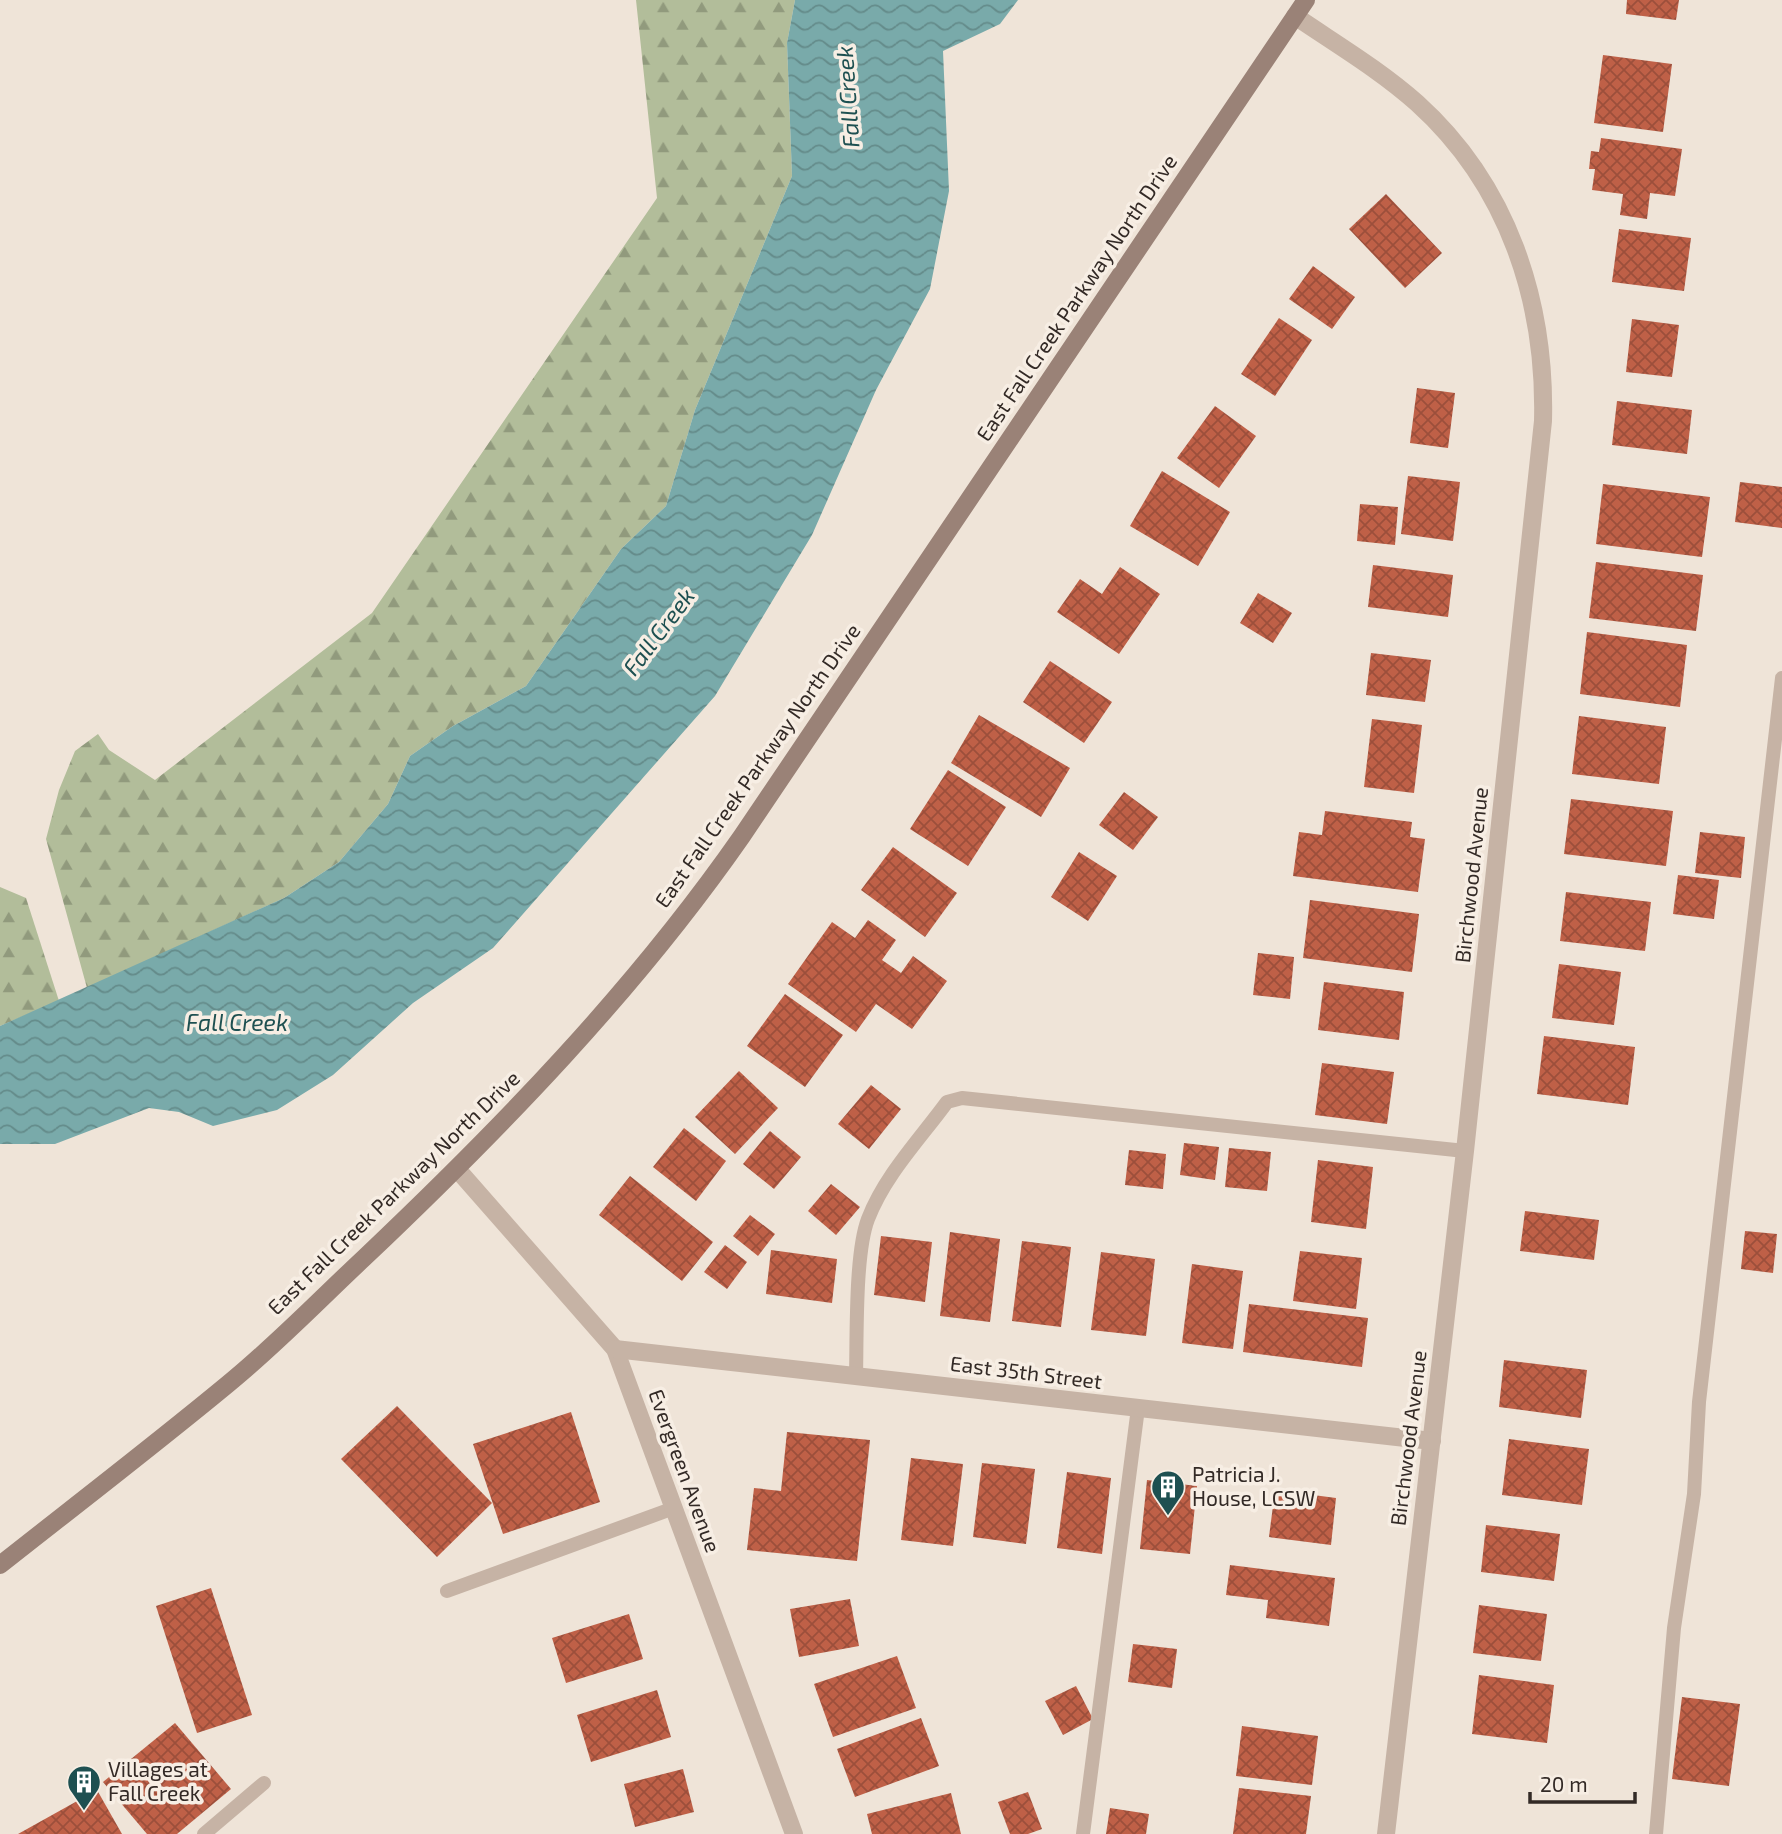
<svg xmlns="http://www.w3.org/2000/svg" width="1782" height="1834" font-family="'Exo 2',sans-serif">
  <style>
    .forest { fill: url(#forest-firs) }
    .water { fill: url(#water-waves) }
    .building { fill: url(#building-cross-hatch) }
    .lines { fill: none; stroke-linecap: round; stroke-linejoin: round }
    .service { stroke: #c6b3a5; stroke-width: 14 }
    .minor { stroke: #c6b3a5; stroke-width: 18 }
    .secondary { stroke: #9a8277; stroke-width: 18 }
    .labels { text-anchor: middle; stroke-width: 7; stroke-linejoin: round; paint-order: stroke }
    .street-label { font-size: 21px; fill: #332a26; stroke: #f7eee4 }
    .poi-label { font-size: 21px; fill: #332a26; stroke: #f7eee4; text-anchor: start }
    .water-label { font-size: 23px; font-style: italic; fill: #1e5051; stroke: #f7eee4 }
  </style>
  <defs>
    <pattern id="forest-firs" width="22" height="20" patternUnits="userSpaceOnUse" patternTransform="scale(1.75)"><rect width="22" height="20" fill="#b2bd9a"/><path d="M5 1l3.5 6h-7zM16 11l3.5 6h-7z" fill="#919a7d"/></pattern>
    <pattern id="water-waves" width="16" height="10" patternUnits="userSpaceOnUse" patternTransform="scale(1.75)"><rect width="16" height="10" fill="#79aaaa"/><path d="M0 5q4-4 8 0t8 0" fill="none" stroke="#648b8a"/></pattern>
    <pattern id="building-cross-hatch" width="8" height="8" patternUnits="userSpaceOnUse" patternTransform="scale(1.75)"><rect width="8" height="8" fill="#bf6047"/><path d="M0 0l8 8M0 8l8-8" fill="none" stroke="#9c4f3b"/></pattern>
  </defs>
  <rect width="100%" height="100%" fill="#efe4d8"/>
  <g class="forest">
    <path d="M636,0h159l-8,43 5,133 -97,234 -29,96 -45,43 -95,137 -73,40 -43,30 -22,48 -49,58 -55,36 -197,90 -41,-149 13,-49 16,-39 23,-17 11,16 46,30 217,-167 285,-415z"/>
    <path d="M0,887l26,11 33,103 -59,25z"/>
  </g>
  <path class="water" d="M795,0h223l-18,24 -57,27 6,140 -19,98 -54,101 -64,145 -97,161 -222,252 -80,55 -80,72 -56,35 -64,16 -34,-14 -30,-4 -94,36h-55v-118l284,-128 55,-36 49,-58 22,-48 43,-30 73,-40 95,-137 45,-43 29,-96 97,-234 -5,-133z"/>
  <g class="building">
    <path d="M1627,0h52l-3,20 -50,-6z"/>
    <path d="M1603,55l69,9 -9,68 -69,-9z"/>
    <path d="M1601,138l81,11 -7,47 -25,-3 -3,26 -27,-4 3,-21 -31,-4 3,-21h-6l2,-18 8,1z"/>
    <path d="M1386,194l56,59 -37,35 -56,-59z"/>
    <path d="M1619,229l72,9 -7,53 -72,-9z"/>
    <path d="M1313,266l42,31 -23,32 -43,-30z"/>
    <path d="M1279,318l33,22 -37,56 -34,-22z"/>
    <path d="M1632,319l47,6 -7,52 -46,-5z"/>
    <path d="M1417,388l38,5 -7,55 -38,-5z"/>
    <path d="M1617,401l75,9 -5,44 -75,-9z"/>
    <path d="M1215,406l41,30 -37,52 -42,-30z"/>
    <path d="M1162,471l68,41 -32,54 -68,-40z"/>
    <path d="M1408,476l52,6 -7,59 -52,-7z"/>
    <path d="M1740,482l42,5v41l-47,-6z"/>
    <path d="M1603,484l107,13 -8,60 -106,-13z"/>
    <path d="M1360,504l38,3 -3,38 -38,-4z"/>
    <path d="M1596,562l107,13 -7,56 -107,-13z"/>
    <path d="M1373,565l80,10 -5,42 -80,-10z"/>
    <path d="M1120,567l40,27 -41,60 -62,-42 23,-33 22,15z"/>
    <path d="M1258,593l34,20 -19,30 -33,-20z"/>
    <path d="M1587,632l100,13 -7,62 -100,-13z"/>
    <path d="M1371,653l60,7 -6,42 -59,-7z"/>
    <path d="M1050,661l62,41 -28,41 -61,-41z"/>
    <path d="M979,715l91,53 -29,49 -90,-54z"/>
    <path d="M1579,716l87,11 -7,57 -87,-10z"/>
    <path d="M1372,719l50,6 -8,68 -50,-6z"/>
    <path d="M948,770l58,37 -38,59 -58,-37z"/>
    <path d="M1124,792l34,25 -25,33 -34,-25z"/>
    <path d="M1571,799l102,12 -7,55 -102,-12z"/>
    <path d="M1325,811l87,11 -2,15 15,2 -7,53 -125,-16 6,-44 23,3z"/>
    <path d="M1700,832l45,5 -4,41 -46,-5z"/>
    <path d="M893,847l64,46 -32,44 -64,-47z"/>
    <path d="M1079,852l38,24 -29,45 -37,-24z"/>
    <path d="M1678,875l41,5 -5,39 -41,-5z"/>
    <path d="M1566,892l85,10 -6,49 -85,-10z"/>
    <path d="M1310,900l109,14 -7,58 -109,-14z"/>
    <path d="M868,920l28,20 -14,20 19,13 12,-17 34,25 -35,48 -36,-25 -20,28 -68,-48 44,-62 23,16z"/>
    <path d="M1258,953l36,4 -4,42 -37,-4z"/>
    <path d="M1559,964l62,8 -7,53 -62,-7z"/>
    <path d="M1324,982l80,10 -5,48 -81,-10z"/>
    <path d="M785,994l58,41 -38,52 -58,-41z"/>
    <path d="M1544,1036l91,11 -7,58 -91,-11z"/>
    <path d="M1322,1063l72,9 -7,52 -72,-9z"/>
    <path d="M739,1071l39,37 -43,46 -40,-37z"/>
    <path d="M871,1085l30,24 -32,40 -31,-25z"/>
    <path d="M684,1128l42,33 -30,40 -43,-34z"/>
    <path d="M770,1131l31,26 -27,32 -31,-25z"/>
    <path d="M1184,1143l35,4 -4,33 -35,-5z"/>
    <path d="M1229,1148l42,4 -4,39 -42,-4z"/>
    <path d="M1129,1150l37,4 -3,35 -38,-4z"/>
    <path d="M1318,1160l55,7 -7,62 -55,-7z"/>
    <path d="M630,1176l83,66 -31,39 -83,-66z"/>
    <path d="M831,1184l29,23 -24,28 -28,-24z"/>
    <path d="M1525,1211l74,9 -5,40 -74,-9z"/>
    <path d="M750,1215l25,19 -17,22 -25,-20z"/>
    <path d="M1745,1231l32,3 -4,39 -32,-4z"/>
    <path d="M950,1232l50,7 -10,83 -50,-6z"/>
    <path d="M881,1236l51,6 -7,60 -51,-7z"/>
    <path d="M1022,1241l49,6 -10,80 -49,-6z"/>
    <path d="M725,1245l22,17 -20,27 -23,-17z"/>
    <path d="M771,1250l66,9 -5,44 -66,-9z"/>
    <path d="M1300,1251l62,7 -6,51 -63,-8z"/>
    <path d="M1101,1252l54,7 -9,77 -55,-6z"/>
    <path d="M1192,1264l51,7 -10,78 -51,-6z"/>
    <path d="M1249,1304l119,14 -6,49 -119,-15z"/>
    <path d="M1504,1360l83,10 -6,48 -82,-11z"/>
    <path d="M397,1406l95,97 -55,54 -96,-98z"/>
    <path d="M571,1412l29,90 -97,32 -30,-90z"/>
    <path d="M787,1432l83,8 -13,121 -110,-11 7,-62 27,3z"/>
    <path d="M1509,1439l80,10 -7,56 -80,-10z"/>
    <path d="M911,1458l52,6 -10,82 -52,-6z"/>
    <path d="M982,1463l53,6 -9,75 -53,-7z"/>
    <path d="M1067,1472l44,6 -9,76 -45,-6z"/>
    <path d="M1147,1480l50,6 -7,68 -50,-5z"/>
    <path d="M1275,1490l61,8 -5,47 -62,-8z"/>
    <path d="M1486,1525l74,9 -6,47 -73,-9z"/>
    <path d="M1230,1565l105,13 -6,48 -63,-8 2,-18 -42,-5z"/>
    <path d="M211,1588l41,127 -55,18 -41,-127z"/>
    <path d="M850,1599l9,47 -60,11 -9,-48z"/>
    <path d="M1479,1605l68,9 -6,47 -68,-8z"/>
    <path d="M629,1614l14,45 -77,24 -14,-45z"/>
    <path d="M1133,1644l44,5 -5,39 -44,-6z"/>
    <path d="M897,1656l19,52 -83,29 -19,-53z"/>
    <path d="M1479,1675l75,10 -7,58 -75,-9z"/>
    <path d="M1076,1686l17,33 -30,16 -18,-34z"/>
    <path d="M657,1690l14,47 -80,25 -14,-47z"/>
    <path d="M1682,1697l58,7 -11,82 -57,-7z"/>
    <path d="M921,1718l18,48 -84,31 -18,-48z"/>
    <path d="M175,1723l56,66 -54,45h-30l-44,-52z"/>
    <path d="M1242,1726l76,10 -6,49 -76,-9z"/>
    <path d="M683,1769l11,43 -59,15 -11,-43z"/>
    <path d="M1239,1788l72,8 -5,38h-73z"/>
    <path d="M97,1790l25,44h-104z"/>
    <path d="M1028,1792l14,37 -14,5h-18l-12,-32z"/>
    <path d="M951,1793l10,41h-89l-5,-20z"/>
    <path d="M1110,1808l39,6 -3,20h-40z"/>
  </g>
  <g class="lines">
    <g class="service">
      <path d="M856,1376c1,-40 -1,-123 12,-157 17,-44 52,-80 79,-117l15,-4 503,53"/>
      <path d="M447,1591l227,-83"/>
      <path d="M204,1834l60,-51"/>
      <path d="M1083,1834l55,-426"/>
      <path d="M1656,1834l18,-206 20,-134 5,-92 83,-724"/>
    </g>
    <g class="minor">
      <path d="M1295,16c41,28 85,54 122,87 91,82 129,198 126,318l-78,730 -79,683"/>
      <path d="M457,1169l158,180 179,485"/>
      <path d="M615,1349l817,92"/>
    </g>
    <path class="secondary" d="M0,1565c76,-60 153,-119 228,-181 48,-39 91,-84 136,-126 137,-130 270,-267 378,-422l564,-836"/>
  </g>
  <defs>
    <g id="building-pin" transform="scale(1.75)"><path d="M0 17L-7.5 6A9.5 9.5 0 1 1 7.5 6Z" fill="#1e5051" stroke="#f7eee4"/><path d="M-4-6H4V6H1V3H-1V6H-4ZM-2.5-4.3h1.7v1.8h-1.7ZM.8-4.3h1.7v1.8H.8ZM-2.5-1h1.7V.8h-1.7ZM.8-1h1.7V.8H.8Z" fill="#fff"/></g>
  </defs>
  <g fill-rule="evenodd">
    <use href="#building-pin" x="1168" y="1487"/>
    <use href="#building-pin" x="84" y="1782"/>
  </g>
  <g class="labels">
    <g class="street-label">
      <text transform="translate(1077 298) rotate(-56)" y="7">East Fall Creek Parkway North Drive</text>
      <text transform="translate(758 766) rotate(-55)" y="7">East Fall Creek Parkway North Drive</text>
      <text transform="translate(1472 875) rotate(-84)" y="7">Birchwood Avenue</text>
      <text transform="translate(394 1193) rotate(-44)" y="7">East Fall Creek Parkway North Drive</text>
      <text transform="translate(1026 1373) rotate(7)" y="7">East 35th Street</text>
      <text transform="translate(1409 1438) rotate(-83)" y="7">Birchwood Avenue</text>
      <text transform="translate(684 1471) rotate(70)" y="7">Evergreen Avenue</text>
    </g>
    <g class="poi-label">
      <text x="1192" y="1482">Patricia J.<tspan x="1192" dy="24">House, LCSW</tspan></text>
      <text x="108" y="1777">Villages at<tspan x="108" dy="24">Fall Creek</tspan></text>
    </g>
    <g class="water-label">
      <text transform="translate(848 97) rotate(-94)" y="8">Fall Creek</text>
      <text transform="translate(659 632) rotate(-53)" y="8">Fall Creek</text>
      <text x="237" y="1031">Fall Creek</text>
    </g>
  </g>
  <path d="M1530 1792v10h105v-10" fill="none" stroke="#332a26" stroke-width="3.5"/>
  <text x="1540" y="1792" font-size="21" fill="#332a26" stroke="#f7eee4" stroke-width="5" paint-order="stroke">20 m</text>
</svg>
